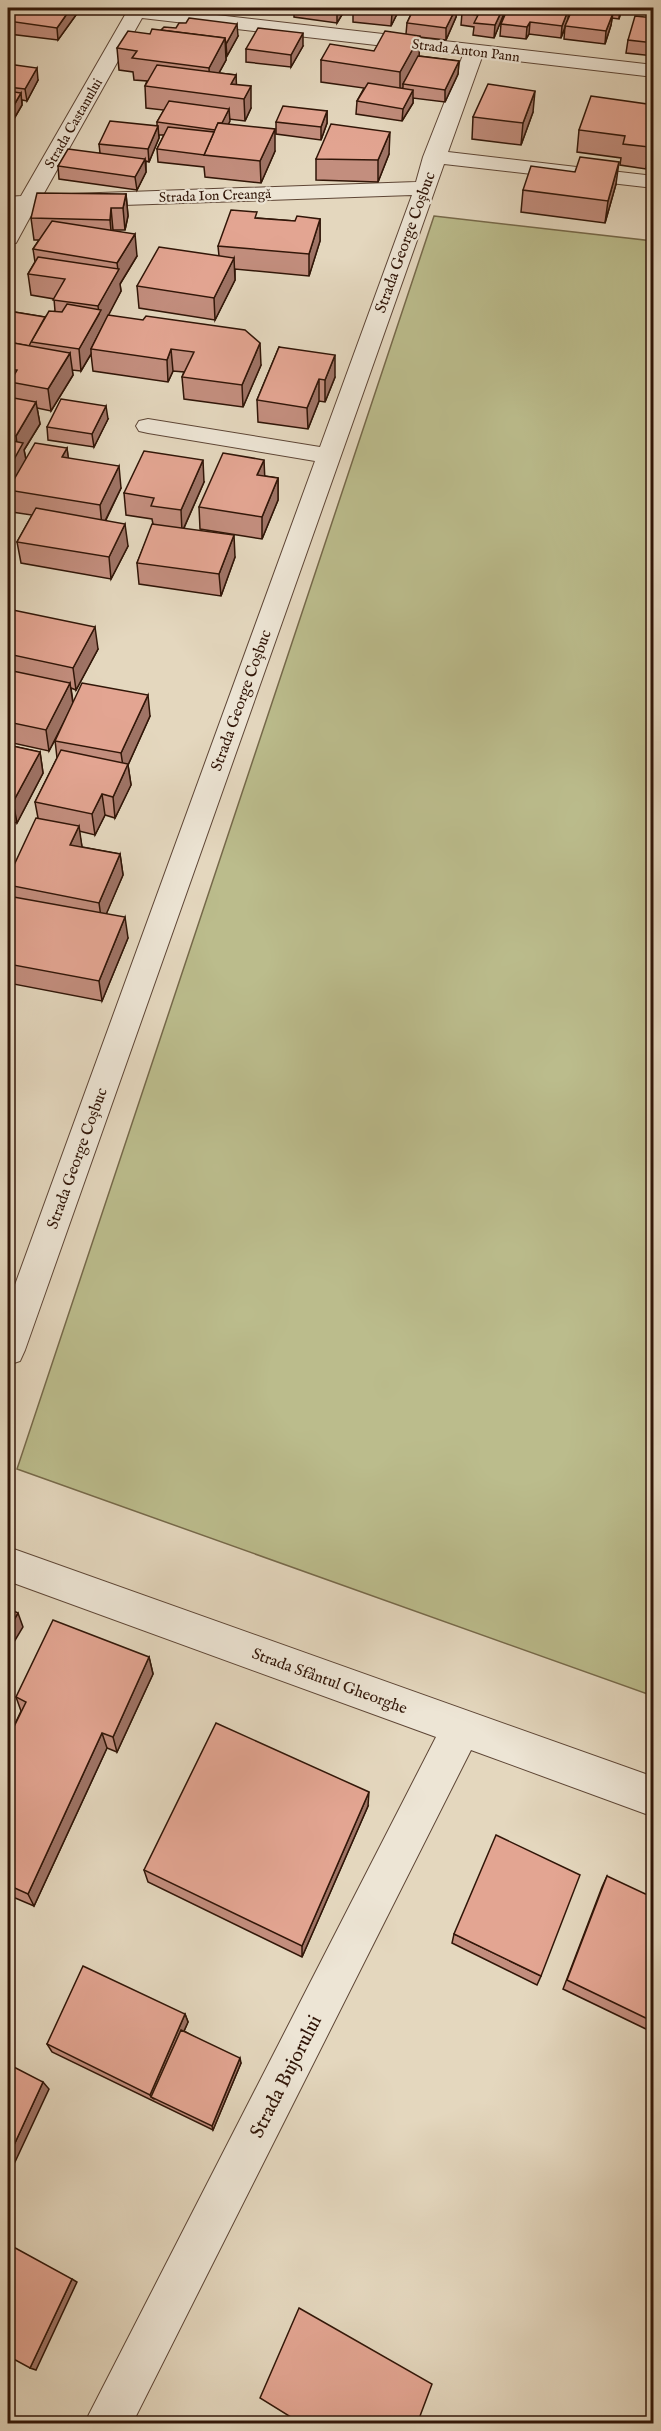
<svg xmlns="http://www.w3.org/2000/svg" width="661" height="2431" font-family="'IM FELL English',serif">
  <style>
    .green { fill: #bbbc8c; stroke: #76694a; stroke-width: 1.5 }
    .lines { fill: none; stroke-linecap: round; stroke-linejoin: round }
    .minor-casing { stroke: #5e4636; stroke-width: 2 }
    .minor { fill: #ede5d5; fill-rule: evenodd }
    .wall { fill: #c38e7e; stroke: #311608; stroke-width: 1.5 }
    .shaded-wall { fill: #9f7466; stroke: #311608; stroke-width: 1.5 }
    .building { fill: #e3a592; stroke: #311608; stroke-width: 1.5 }
    .labels { text-anchor: middle; stroke-width: 4.5; stroke-linejoin: round; paint-order: stroke }
    .far-street-label { font-size: 14px; fill: #311608; stroke: #ede5d5 }
    .street-label { font-size: 16px; fill: #311608; stroke: #ede5d5 }
    .near-street-label { font-size: 20px; fill: #311608; stroke: #ede5d5 }
  </style>
  <rect width="100%" height="100%" fill="#e4d7be"/>
  <filter id="stains"><feTurbulence type="fractalNoise" baseFrequency=".00333" numOctaves="4"/><feColorMatrix values="0 0 0 0 .2 0 0 0 0 .09 0 0 0 0 .02 0 0 0 .5 -.17"/></filter>
  <radialGradient id="worn" r=".72"><stop offset=".6" stop-color="#630" stop-opacity="0"/><stop offset="1" stop-color="#630" stop-opacity=".3"/></radialGradient>
  <path class="green" d="M434,216l219,25v1455l-636,-227z"/>
  <g class="lines">
    <g class="minor-casing">
      <g id="minor">
        <path d="M129,8h27l498,57v12l-172,-20 -34,95 206,24v12l-210,-24 -419,1186 -5,11 -12,4v-61l307,-843 -167,-28 -9,-2 -3,-5 3,-5 9,-2 172,28 92,-252 -377,13 -19,35 -8,1v-24l5,-11h-5v-12l13,-1zM142,18l321,37 -40,102 -7,25 -373,13z"/>
        <path d="M8,1547l646,230v40l-183,-67 -339,674h-48l352,-687 -428,-156z"/>
      </g>
    </g>
    <use href="#minor" class="minor"/>
  </g>
  <g class="wall">
    <path d="M8,8h80l-1,1 -6,-1 -23,32 -49,-6 -1,-10z"/>
    <path d="M216,8h28l-4,5 -24,-1z"/>
    <path d="M258,8h88l-9,15 -43,-6v-7l-2,3 -34,-3z"/>
    <path d="M354,8h46l-9,18 -38,-4v-13z"/>
    <path d="M414,8h43l-1,9 -10,23 -26,-3 -1,19 40,5 -1,13 -13,28 -32,-4v5l-11,18 -46,-7 1,-13 7,-13 -43,-6v-22l53,-9 32,-17 1,-11z"/>
    <path d="M464,8h113l-1,1 15,1v-2h31l-3,11 -7,-1 -1,7 -6,19 -41,-5 1,-13 5,-10h-2v3l-7,19 -32,-4 -3,5 -26,-3 1,-12 7,-16h-2l-1,3 -11,27 -21,-3 1,-8 -13,-2 1,-12z"/>
    <path d="M654,18v38l-28,-3 2,-13z"/>
    <path d="M150,34l88,2 -11,20h-1v4l-7,13 17,2v9l15,24 -6,13 -16,-2 -1,5 47,27 -14,32 -56,-6 -1,-10 -46,-5 -1,-13 7,-14h-5v3l-10,24 -3,-1v11l-9,18 -78,-11 -1,-13 42,-13 -1,-9 58,-18v-4l7,-12 -18,-2 -1,-22 2,-5 -13,-1 -1,-8 -14,-2 -2,-22z"/>
    <path d="M303,46l-12,21 -45,-5v-13z"/>
    <path d="M8,64l30,16 -11,21 -5,-1v5l-11,19h-3z"/>
    <path d="M654,105v40l-8,24 -26,-4 1,-7 -44,-6 2,-22z"/>
    <path d="M327,111v12l-6,17 -45,-6v-12z"/>
    <path d="M533,112l-12,33 -49,-6 1,-22z"/>
    <path d="M389,154l-11,28 -62,-2v-21z"/>
    <path d="M575,172l41,12 -11,39 -84,-11 2,-22z"/>
    <path d="M654,191v34l-7,-1 3,-21z"/>
    <path d="M126,194l2,22 -3,14h-12v1l24,25 -17,28 1,7 -18,33 158,41 -18,42 -59,-8 -2,-22 2,-5 -11,-1 -5,11 -75,-11 -2,-17 -10,17 -9,-1 1,5 -22,36 -14,-3 3,16 -16,26 2,9 41,-11 1,10 53,30 -15,32 22,26 -17,33 -90,-16 -4,-21 15,-27 -20,-3 -3,-19h-1v-96l4,1 -1,-7 -3,-1v-79l37,6 10,-6 -1,-12 -23,-4 -3,-21 7,-12 -2,-13 6,-9h-5l-3,-22z"/>
    <path d="M257,218l38,3 25,-2v22l-11,35 -74,-7v11l-20,40 -76,-12 -2,-22 82,-30 -1,-10z"/>
    <path d="M279,347l56,30 -10,25 -6,-1 -11,28 -50,-7 -1,-22z"/>
    <path d="M108,419l-14,28 -46,-7 -1,-13z"/>
    <path d="M265,476l13,2v22l-16,39 -62,-10 -1,-22z"/>
    <path d="M204,482l-20,46 51,29 -14,39 -82,-12 -2,-21 16,-39 -1,-5 -26,-4 -2,-22z"/>
    <path d="M8,609l90,40 -22,41 -5,-2 2,14 77,14 -22,49 3,20 -16,33 -10,-3 -10,20 -16,-4 3,16 38,7 3,21 -17,39 22,24 -26,63 -94,-18v-105l30,-60 -3,-16 22,-44 -2,-18 -6,11 -41,-9z"/>
    <path d="M8,745l32,7 3,21 -26,50 -9,-2z"/>
    <path d="M149,1657l4,17 -36,78 -10,-4 -73,158 -26,-11v-156l13,-28 -5,-14z"/>
    <path d="M368,1806l-66,151 -154,-75 -4,-12z"/>
    <path d="M607,1876l47,146v1l-6,7 -85,-41 39,-102z"/>
    <path d="M454,1934l87,42 -4,9 -85,-42z"/>
    <path d="M185,2014l3,8 -4,9 57,32 -28,67 -161,-78 -5,-8z"/>
  </g>
  <g class="shaded-wall">
    <path d="M8,8h12l-12,13z"/>
    <path d="M71,8h10l-23,32 -1,-12z"/>
    <path d="M240,8h4l-4,5z"/>
    <path d="M339,8h7l-9,15v-12z"/>
    <path d="M395,8h5l-9,18 1,-12z"/>
    <path d="M456,8h1l-1,9 -10,23v-12z"/>
    <path d="M503,8h3l-1,3 -11,27 1,-13z"/>
    <path d="M569,8l-1,11 -7,19 1,-12z"/>
    <path d="M620,8h2l-3,11z"/>
    <path d="M613,13l-2,12 -6,19 1,-13z"/>
    <path d="M530,22l-1,12 -3,5 1,-12z"/>
    <path d="M237,24l1,12 -11,20 -1,-12z"/>
    <path d="M303,33v13l-12,21v-12z"/>
    <path d="M420,36l-1,22 -16,26v3l-3,7v-22z"/>
    <path d="M225,38l1,22 -16,29 -1,-21z"/>
    <path d="M459,61l-1,13 -13,28v-12z"/>
    <path d="M37,68l1,12 -11,21 -2,-12z"/>
    <path d="M236,75l1,21 -6,-12z"/>
    <path d="M251,86v22l-6,13 -1,-22z"/>
    <path d="M413,90v13l-11,18 1,-12z"/>
    <path d="M535,91l-2,21 -12,33 2,-22z"/>
    <path d="M21,93l1,12 -11,19 -1,-12z"/>
    <path d="M229,109l1,12 -11,22 -1,-13z"/>
    <path d="M327,111v12l-6,17v-13z"/>
    <path d="M158,126l1,12 -10,24 -1,-13z"/>
    <path d="M275,129v22l-14,32 -1,-22z"/>
    <path d="M11,130l3,21 -6,18v-31z"/>
    <path d="M390,132l-1,22 -11,28v-22z"/>
    <path d="M654,133v12l-8,24 3,-22z"/>
    <path d="M145,159l1,13 -9,18 -2,-13z"/>
    <path d="M619,162l-3,22 -11,39 3,-22z"/>
    <path d="M126,194l2,22 -3,14 -2,-22z"/>
    <path d="M111,208l2,22 -1,12 -2,-22z"/>
    <path d="M320,219v22l-11,35v-22z"/>
    <path d="M135,234l2,22 -17,28 1,7 -30,58v5l-10,17 -2,-22 20,-35 -1,-8 20,-36 -1,-7z"/>
    <path d="M234,258l1,22 -20,40 -1,-22z"/>
    <path d="M260,343l1,22 -18,42 -1,-22z"/>
    <path d="M171,349l2,22 -5,11 -1,-22z"/>
    <path d="M70,353l3,22 -22,36 -3,-22z"/>
    <path d="M335,355v22l-10,25v-22z"/>
    <path d="M319,379v22l-11,28 -1,-21z"/>
    <path d="M36,402l4,22 -16,26 3,15 -17,25 -2,-20 10,-19 -2,-15z"/>
    <path d="M106,406l2,13 -14,28 -2,-13z"/>
    <path d="M67,448l3,22 -8,-13z"/>
    <path d="M203,460l1,22 -22,50 -1,-22z"/>
    <path d="M264,460l1,22 -8,-7z"/>
    <path d="M119,466l2,22 -19,39 -2,-22z"/>
    <path d="M278,478v22l-16,39v-22z"/>
    <path d="M125,524l3,22 -17,33 -2,-22z"/>
    <path d="M234,535l1,22 -14,39 -2,-22z"/>
    <path d="M95,627l3,22 -22,41 -3,-22z"/>
    <path d="M70,683l3,21 -24,47 -3,-21z"/>
    <path d="M148,695l2,21 -22,49 3,20 -16,33 -2,-21 11,-24 -3,-20z"/>
    <path d="M40,752l3,21 -26,50 -4,-21z"/>
    <path d="M102,794l3,21 -10,20 -3,-21z"/>
    <path d="M79,826l3,21 -8,19 -4,-21z"/>
    <path d="M120,854l3,21 -21,49 -3,-21z"/>
    <path d="M125,917l3,21 -26,63 -3,-20z"/>
    <path d="M18,1613l5,14 -15,25v-22z"/>
    <path d="M149,1657l4,17 -36,78 -4,-15z"/>
    <path d="M102,1733l5,15 -73,158 -6,-12z"/>
    <path d="M369,1792l-1,14 -66,151v-11z"/>
    <path d="M185,2014l3,8 -34,77 -3,-2 -1,-2z"/>
    <path d="M240,2058l1,5 -28,67 -1,-4z"/>
    <path d="M43,2082l6,7 -41,88v-19z"/>
    <path d="M72,2279l5,3 -41,88 -6,-2z"/>
  </g>
  <g class="building">
    <path d="M17,8h54l-14,20 -49,-7z"/>
    <path d="M314,8h25l-2,3z"/>
    <path d="M354,8h41l-3,6 -39,-5z"/>
    <path d="M414,8h42l-10,20 -39,-5z"/>
    <path d="M464,8h39l-8,17 -21,-2 4,-8 -16,-2z"/>
    <path d="M508,8h61l-7,18 -32,-4 -3,5 -26,-3z"/>
    <path d="M573,8l40,5 -7,18 -41,-5z"/>
    <path d="M635,16l19,2v25l-26,-3z"/>
    <path d="M189,18l48,6 -11,20 -1,-6 -64,-8 3,-3 12,1 3,-5h7z"/>
    <path d="M258,28l45,5 -12,22 -45,-6z"/>
    <path d="M152,29l73,9 -16,30 -77,-10 5,-7 -20,-3 11,-17 22,3z"/>
    <path d="M385,31l35,5 -20,36 -79,-12 9,-16 44,7z"/>
    <path d="M418,56l41,5 -14,29 -42,-6z"/>
    <path d="M8,64l29,4 -12,21 -17,-2z"/>
    <path d="M157,65l79,10 -5,9 20,2 -7,13 -99,-13z"/>
    <path d="M368,83l45,7 -10,19 -46,-8z"/>
    <path d="M488,84l47,7 -12,32 -50,-6z"/>
    <path d="M8,91l13,2 -11,19h-2z"/>
    <path d="M591,96l63,9v28l-5,14 -26,-3 2,-8 -46,-6z"/>
    <path d="M169,101l60,8 -7,14h-4l-3,7 -58,-8z"/>
    <path d="M283,106l44,5 -6,16 -45,-5z"/>
    <path d="M110,121l48,5 -10,23 -49,-5z"/>
    <path d="M218,123l57,6 -15,32 -56,-6z"/>
    <path d="M331,124l59,8 -12,28 -62,-1z"/>
    <path d="M168,127l46,5 -10,23 -47,-6z"/>
    <path d="M8,130h3l-3,8z"/>
    <path d="M68,149l77,10 -10,18 -77,-11z"/>
    <path d="M580,157l39,5 -11,39 -85,-11 8,-24 44,6z"/>
    <path d="M654,191v12h-4z"/>
    <path d="M37,193l89,1 -3,14h-12l-1,12 -79,-2z"/>
    <path d="M231,210l26,2 -2,6 40,3 2,-5 23,3 -11,35 -91,-8z"/>
    <path d="M52,221l83,13 -18,29 -84,-14z"/>
    <path d="M159,247l75,11 -20,40 -77,-12z"/>
    <path d="M38,257l81,12 -21,37 -45,-6 12,-21 -37,-5z"/>
    <path d="M67,304l34,6 -22,39 -48,-7 18,-31 13,1z"/>
    <path d="M8,311l37,6 -14,25 -2,4 -21,-4z"/>
    <path d="M108,315l35,5 3,-4 99,14 15,13 -18,42 -60,-8 12,-25 -23,-3 -4,11 -76,-11z"/>
    <path d="M8,342l62,11 -22,36 -38,-7 7,-12 -9,-1z"/>
    <path d="M279,347l56,8 -10,25 -6,-1 -12,29 -50,-8z"/>
    <path d="M8,397l28,5 -20,34 -8,-1z"/>
    <path d="M61,399l45,7 -14,28 -45,-7z"/>
    <path d="M8,440l15,3 -15,27z"/>
    <path d="M35,443l32,5 -5,9 57,9 -19,39 -92,-15z"/>
    <path d="M144,451l59,9 -22,50 -30,-4 3,-8 -30,-5z"/>
    <path d="M223,453l41,7 -7,15 21,3 -16,39 -63,-10z"/>
    <path d="M36,508l89,16 -16,33 -92,-15z"/>
    <path d="M152,524l82,11 -15,39 -82,-11z"/>
    <path d="M8,609l87,18 -22,41 -65,-14z"/>
    <path d="M8,670l62,13 -24,47 -38,-8z"/>
    <path d="M82,683l66,12 -27,58 -66,-12z"/>
    <path d="M8,745l32,7 -27,50 -5,-2z"/>
    <path d="M61,750l67,14 -15,33 -11,-3 -10,20 -57,-12z"/>
    <path d="M36,818l43,8 -9,19 50,9 -21,49 -91,-18v-7z"/>
    <path d="M8,896l117,21 -26,64 -91,-17z"/>
    <path d="M8,1608l10,5 -10,17z"/>
    <path d="M53,1620l96,37 -36,80 -11,-4 -74,161 -20,-9v-146l18,-37 -10,-5z"/>
    <path d="M216,1723l153,69 -67,154 -158,-76z"/>
    <path d="M496,1835l84,40 -39,101 -87,-42z"/>
    <path d="M607,1876l47,22v124l-87,-42z"/>
    <path d="M83,1966l102,48 -35,81 -103,-51z"/>
    <path d="M181,2030l59,28 -28,68 -61,-29z"/>
    <path d="M8,2064l35,18 -35,76z"/>
    <path d="M8,2244l64,35 -42,89 -22,-12z"/>
    <path d="M299,2308l133,76 -15,40h-115l-42,-26z"/>
  </g>
  <g class="labels">
    <g class="far-street-label">
      <text transform="translate(466 50) rotate(7)" y="5">Strada Anton Pann</text>
      <text transform="translate(73 123) rotate(-60)" y="5">Strada Castanului</text>
      <text transform="translate(215 195) rotate(-2)" y="5">Strada Ion Creangă</text>
    </g>
    <g class="street-label">
      <text transform="translate(404 242) rotate(-70)" y="6">Strada George Coșbuc</text>
      <text transform="translate(240 700) rotate(-70)" y="6">Strada George Coșbuc</text>
      <text transform="translate(76 1158) rotate(-70)" y="6">Strada George Coșbuc</text>
      <text transform="translate(330 1680) rotate(20)" y="6">Strada Sfântul Gheorghe</text>
    </g>
    <g class="near-street-label">
      <text transform="translate(285 2076) rotate(-63)" y="7">Strada Bujorului</text>
    </g>
  </g>
  <rect width="661" height="2431" fill="none" stroke="#e4d7be" stroke-width="30"/>
  <rect x="9" y="9" width="643" height="2413" fill="none" stroke="#311608" stroke-width="3"/>
  <rect x="15" y="15" width="631" height="2401" fill="none" stroke="#311608" stroke-width="1.5"/>
  <rect width="100%" height="100%" filter="url(#stains)"/>
  <rect width="100%" height="100%" fill="url(#worn)"/>
</svg>
